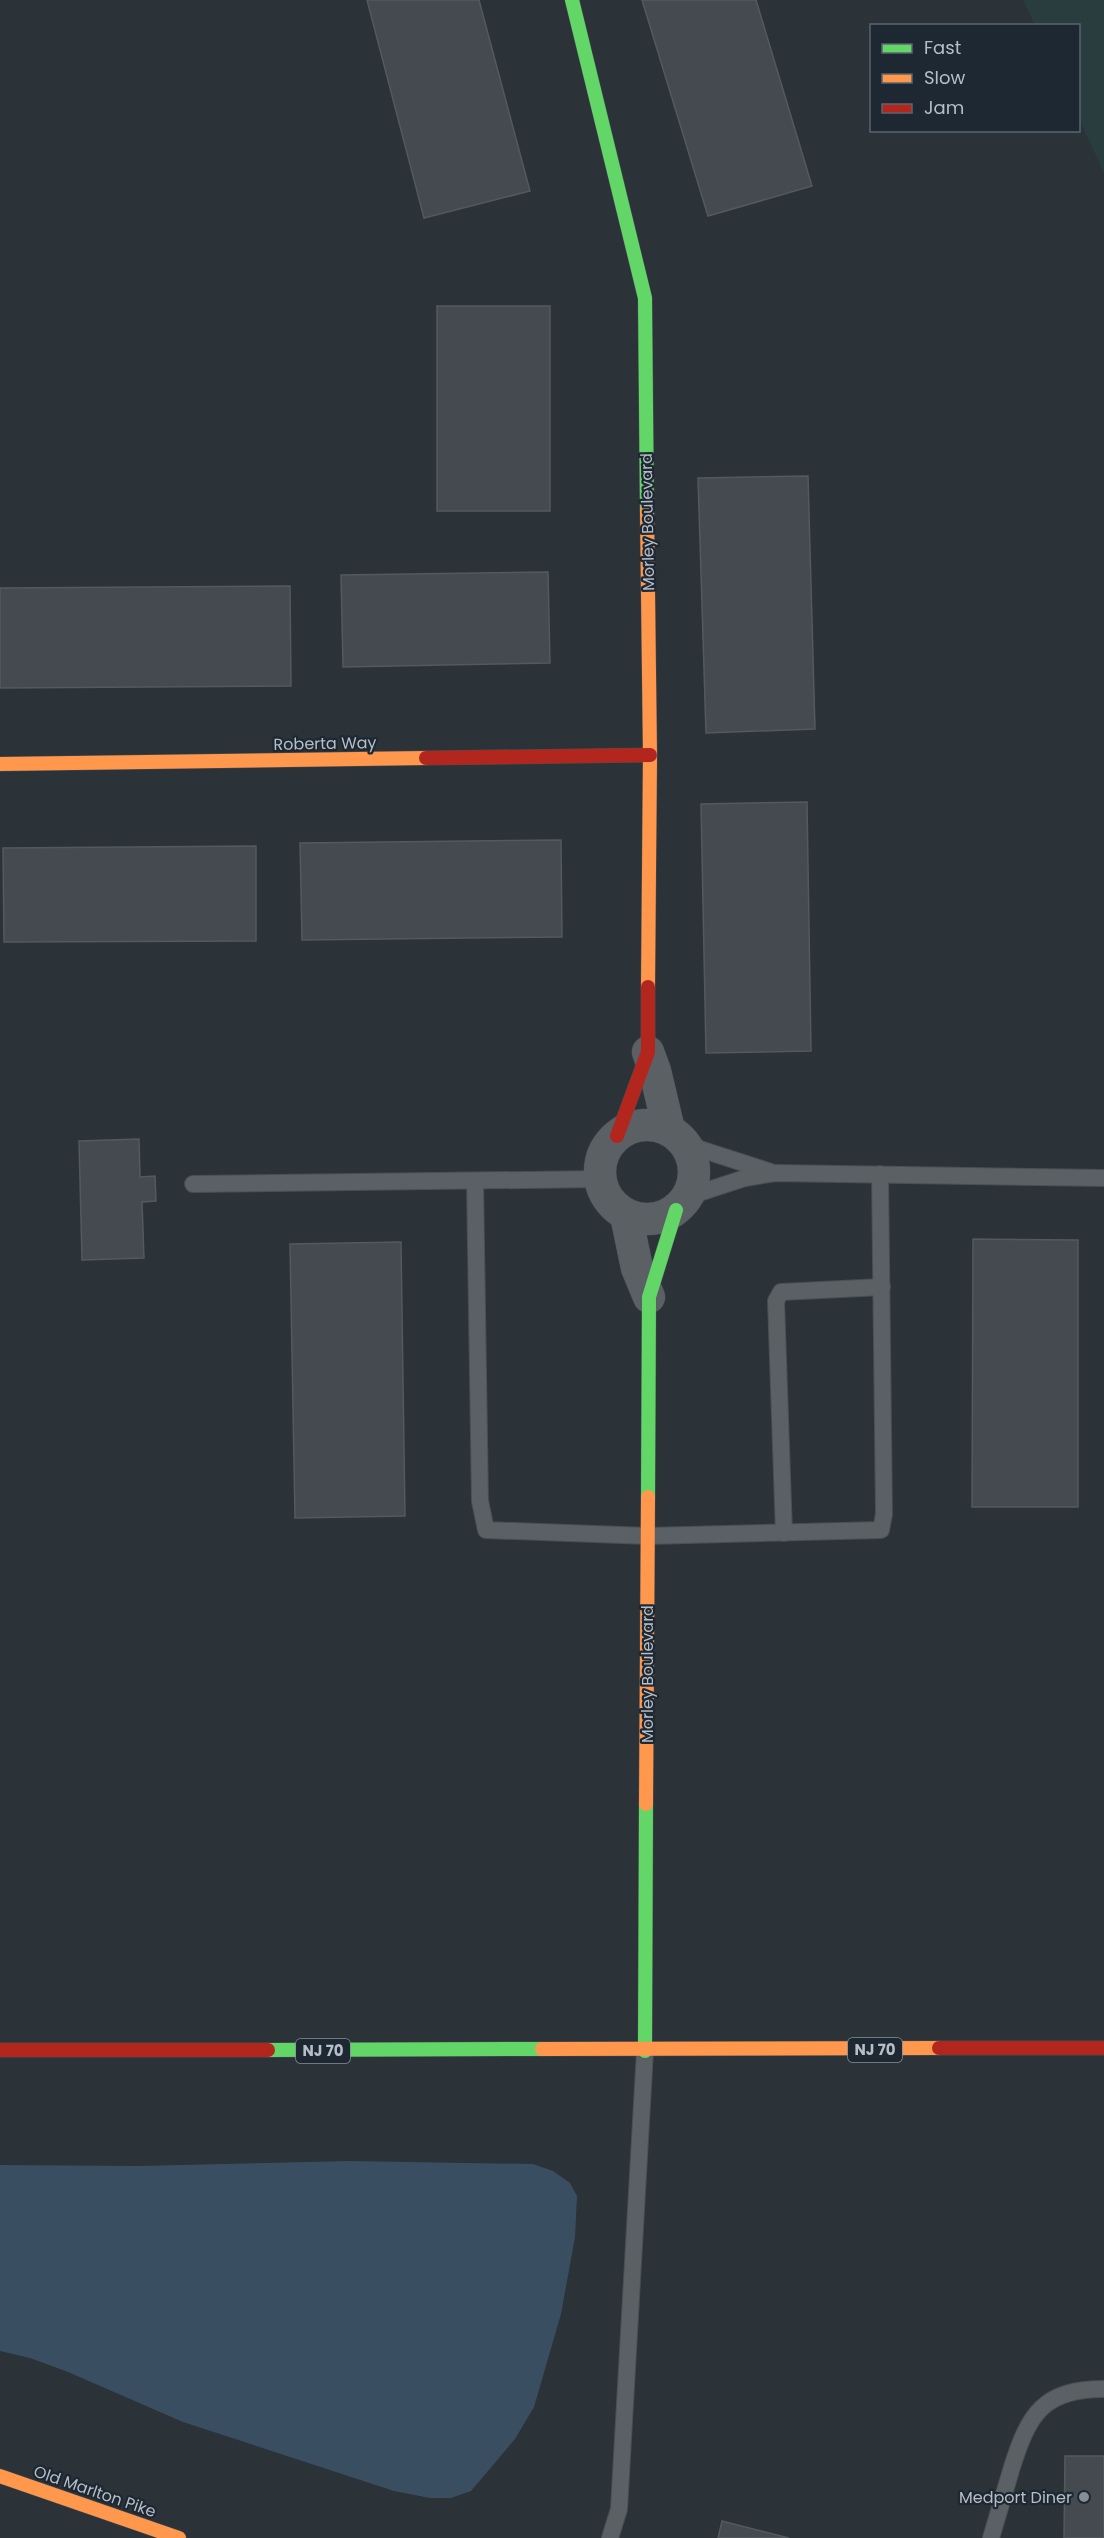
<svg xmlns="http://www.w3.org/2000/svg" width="1104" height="2538" font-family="Poppins,sans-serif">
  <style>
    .green { fill: #293d3e }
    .water { fill: #3a4e61 }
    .building { fill: #444a50; stroke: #53595f; stroke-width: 1.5 }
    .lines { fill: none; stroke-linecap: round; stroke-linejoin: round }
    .lane-casing { stroke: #484e53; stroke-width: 18 }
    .street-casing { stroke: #484e53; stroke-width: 33 }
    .fast-casing { stroke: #484e53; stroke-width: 15 }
    .slow-casing { stroke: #484e53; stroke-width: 15 }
    .jam-casing { stroke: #484e53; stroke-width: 15 }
    .lane { stroke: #5b6065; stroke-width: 16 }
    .street { stroke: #5b6065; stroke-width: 32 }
    .fast { stroke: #63d668; stroke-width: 14 }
    .slow { stroke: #ff974d; stroke-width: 14 }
    .jam { stroke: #b3261e; stroke-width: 14 }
    .poi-dot { fill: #858d96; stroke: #1e2832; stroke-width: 2 }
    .labels { text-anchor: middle; stroke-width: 4.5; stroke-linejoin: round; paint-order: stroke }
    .shield { fill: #1e2832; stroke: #88919b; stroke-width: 1.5 }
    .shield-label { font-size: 15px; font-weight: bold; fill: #b6bec8 }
    .street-label { font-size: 16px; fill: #b6bec8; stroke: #1e2832 }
    .poi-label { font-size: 16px; fill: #b6bec8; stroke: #1e2832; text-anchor: end }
  </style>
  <rect width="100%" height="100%" fill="#2b3238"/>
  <path class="green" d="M1023,0h81v173l-25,-54 -1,-93 -43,-1z"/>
  <path class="water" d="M349,2161l184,3 20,7 17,12 7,13 -2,41 -14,77 -27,93 -19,32 -44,52 -20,7h-21l-36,-7 -211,-69 -115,-50 -38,-14 -30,-7v-186l139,1z"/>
  <g class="building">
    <path d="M367,0h112l51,191 -106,27z"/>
    <path d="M642,0h114l56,186 -104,30z"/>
    <rect x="437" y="306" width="113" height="205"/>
    <path d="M808,476l7,253 -109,4 -8,-255z"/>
    <path d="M548,572l2,91 -207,4 -2,-92z"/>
    <path d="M290,586l1,100 -291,2v-100z"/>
    <path d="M807,802l4,249 -105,2 -5,-249z"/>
    <path d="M561,840l1,97 -260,3 -2,-97z"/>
    <path d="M256,846v95l-252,1 -1,-94z"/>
    <path d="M139,1139l1,38 15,-1 1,25 -14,1 2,56 -62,2 -3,-119z"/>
    <path d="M973,1239l105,1v267h-106z"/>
    <path d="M401,1242l4,274 -110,2 -5,-274z"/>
    <path d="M1065,2456h39v82h-40z"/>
    <path d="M722,2521l67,17h-71z"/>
  </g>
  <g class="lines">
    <g class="lane-casing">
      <g id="lane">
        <path d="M676,1136l24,13 71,23"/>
        <path d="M475,1181l5,320 6,29 162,6 233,-6 3,-16 -4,-340"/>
        <path d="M193,1184l407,-5"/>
        <path d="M687,1197l58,-19 30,-5 329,5"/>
        <path d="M784,1533l-8,-232 5,-9 101,-5"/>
        <path d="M610,2538l9,-29 26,-458"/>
        <path d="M991,2538c7,-24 14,-47 21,-71 17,-54 32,-78 92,-78"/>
      </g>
    </g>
    <g class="street-casing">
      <g id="street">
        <path d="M648,1052l7,19 14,59"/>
        <circle cx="647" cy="1172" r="47"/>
        <path d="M626,1215l11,53 12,29"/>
      </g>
    </g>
    <g class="fast-casing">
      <g id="fast">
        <path d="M572,0l73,298 2,213"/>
        <path d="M648,1497l1,-200 27,-87"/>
        <path d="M268,2050l274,-1"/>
        <path d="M645,2051l1,-247"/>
      </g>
    </g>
    <g class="slow-casing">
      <g id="slow">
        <path d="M647,511l3,244 -2,232"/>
        <path d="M0,764l426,-6"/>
        <path d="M646,1804l2,-307"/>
        <path d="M542,2049l397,-1"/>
        <path d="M0,2476l179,62"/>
      </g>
    </g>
    <g class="jam-casing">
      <g id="jam">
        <path d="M426,758l224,-3"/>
        <path d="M617,1136l31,-84v-65"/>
        <path d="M939,2048h165"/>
        <path d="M0,2050h268"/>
      </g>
    </g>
    <use href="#lane" class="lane"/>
    <use href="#street" class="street"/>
    <use href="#fast" class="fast"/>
    <use href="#slow" class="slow"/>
    <use href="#jam" class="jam"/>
  </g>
  <circle class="poi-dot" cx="1084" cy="2497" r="6"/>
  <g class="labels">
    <g class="shield">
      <rect x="848" y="2038" width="54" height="24" rx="4.5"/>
      <rect x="296" y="2039" width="54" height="24" rx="4.5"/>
    </g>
    <g class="shield-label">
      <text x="875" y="2055">NJ 70</text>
      <text x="323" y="2056">NJ 70</text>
    </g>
    <g class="street-label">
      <text transform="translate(647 522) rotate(-91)" y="6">Morley Boulevard</text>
      <text transform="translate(325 743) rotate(-1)" y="6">Roberta Way</text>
      <text transform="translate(647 1674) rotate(-90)" y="6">Morley Boulevard</text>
      <text transform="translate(95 2491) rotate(19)" y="6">Old Marlton Pike</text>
    </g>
    <g class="poi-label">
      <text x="1072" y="2503">Medport Diner</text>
    </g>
  </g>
  <rect x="870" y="24" width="210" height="108" fill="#1e2832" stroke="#5b646e" stroke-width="1.5"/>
  <rect x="882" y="44" width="30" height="9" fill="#63d668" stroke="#5b646e" stroke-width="1.5"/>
  <text x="924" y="54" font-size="18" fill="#b6bec8">Fast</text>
  <rect x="882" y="74" width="30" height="9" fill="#ff974d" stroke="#5b646e" stroke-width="1.5"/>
  <text x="924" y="84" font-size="18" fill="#b6bec8">Slow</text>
  <rect x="882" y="104" width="30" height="9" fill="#b3261e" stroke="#5b646e" stroke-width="1.5"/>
  <text x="924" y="114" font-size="18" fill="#b6bec8">Jam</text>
</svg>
